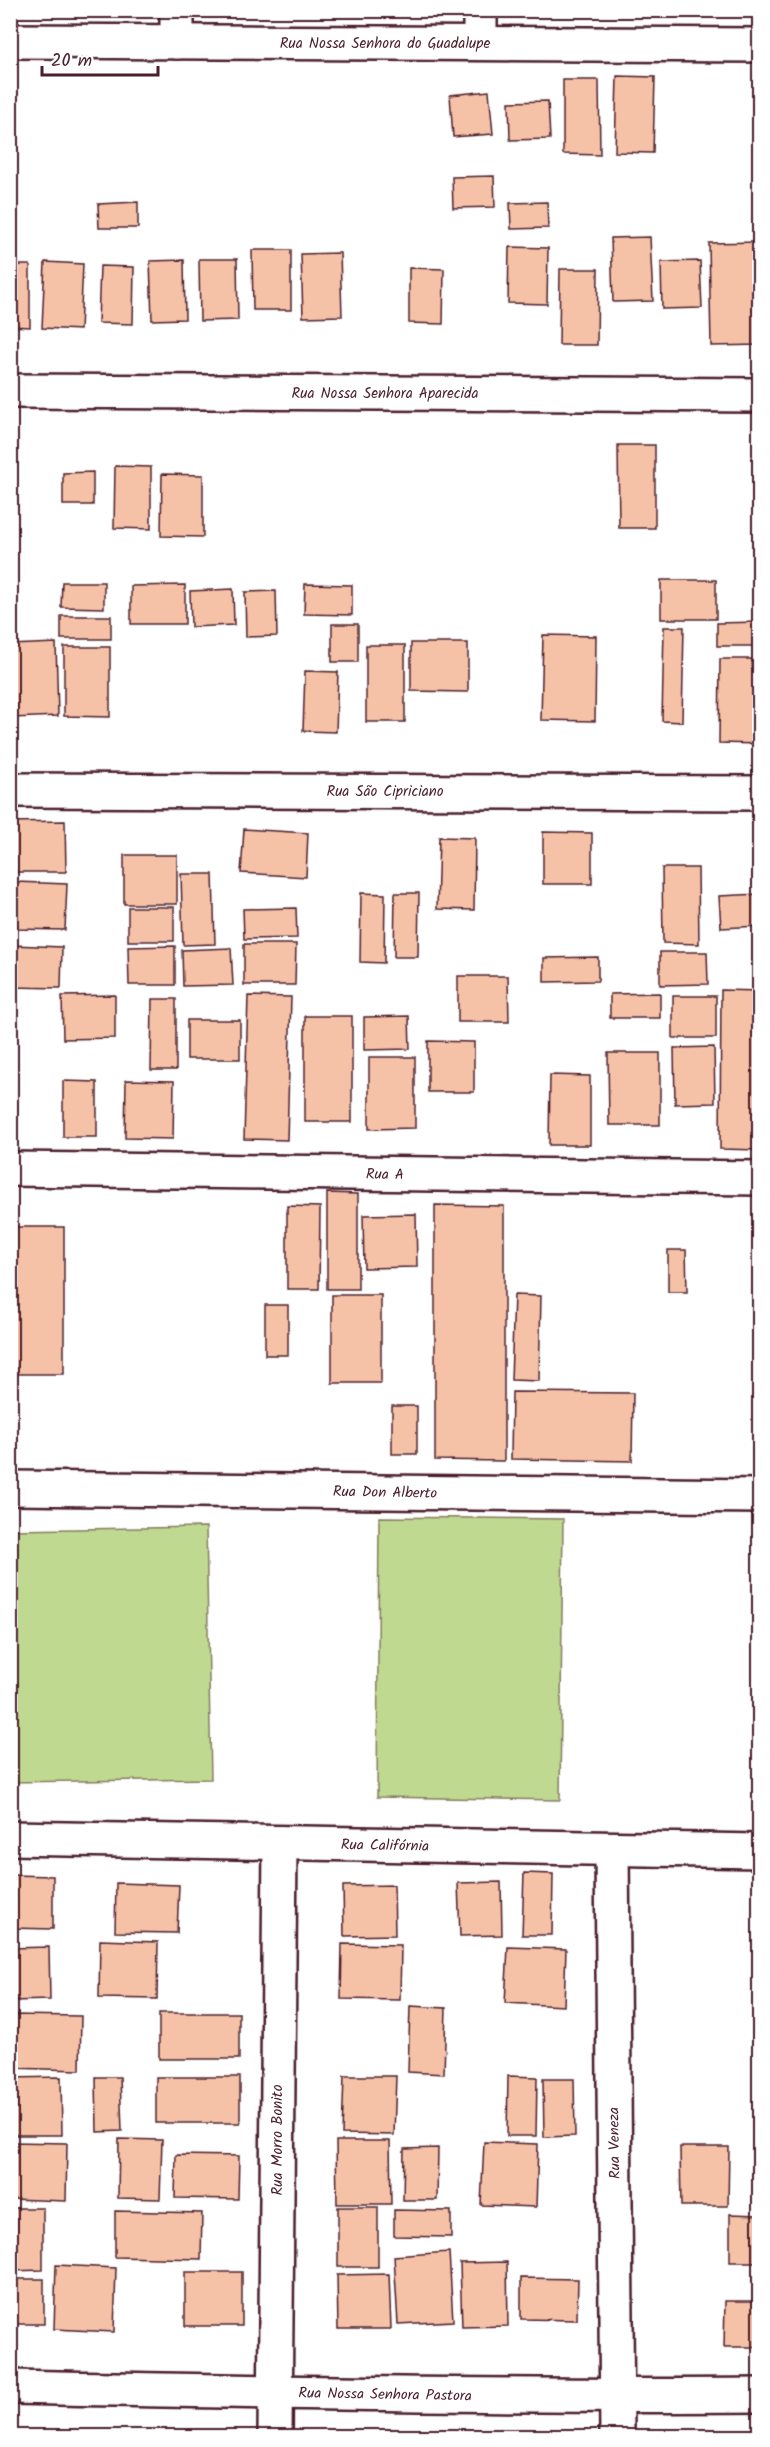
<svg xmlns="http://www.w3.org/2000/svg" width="770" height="2447" font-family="Kalam,sans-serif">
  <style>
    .green { fill: #c0d990; stroke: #857c5e; stroke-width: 1.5 }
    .building { fill: #f6c2a7; stroke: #4a1f2b; stroke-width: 1.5 }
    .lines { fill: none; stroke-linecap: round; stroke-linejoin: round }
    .minor-casing { stroke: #4a1f2b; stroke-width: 38 }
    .minor { stroke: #fff; stroke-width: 33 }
    .labels { text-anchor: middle; stroke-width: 6; stroke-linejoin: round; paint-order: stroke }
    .street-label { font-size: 15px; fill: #4a1f2b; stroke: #fff }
  </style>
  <rect width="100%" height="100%" fill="#fff"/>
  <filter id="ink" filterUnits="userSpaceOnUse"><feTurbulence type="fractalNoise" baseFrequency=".0167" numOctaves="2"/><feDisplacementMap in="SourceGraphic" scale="12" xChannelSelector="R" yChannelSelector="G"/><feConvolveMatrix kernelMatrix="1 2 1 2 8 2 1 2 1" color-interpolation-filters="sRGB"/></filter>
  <g filter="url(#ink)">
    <g class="green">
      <path d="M379,1517l184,2 -3,281 -183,-3z"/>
      <path d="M206,1527l5,252 -200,3v-252z"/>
    </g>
    <g class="building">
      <path d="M617,76l38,1 -2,76 -38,-1z"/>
      <path d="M563,80h36l1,75 -37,-1z"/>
      <path d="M489,91l4,43 -40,3 -3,-42z"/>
      <path d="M548,101l2,38 -40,1 -1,-38z"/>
      <path d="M494,176l1,31 -42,1 -1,-31z"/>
      <path d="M138,202v26h-39l-1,-24z"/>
      <path d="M547,202l1,26 -37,1 -1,-26z"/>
      <path d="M650,237l3,64 -40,1 -2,-64z"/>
      <path d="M760,242v103l-49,1 -2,-103z"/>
      <path d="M509,247l39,1 -1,56 -39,-1z"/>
      <path d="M252,250h39v60h-38z"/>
      <path d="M340,253l2,63 -39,1 -2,-63z"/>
      <path d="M199,259h38l1,61 -38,1z"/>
      <path d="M184,260l1,59 -33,1 -2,-59z"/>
      <path d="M700,261l2,47 -40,1 -1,-47z"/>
      <path d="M45,262l38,2 -3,66 -38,-2z"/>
      <path d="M10,265h20v62l-20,-1z"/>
      <path d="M100,266l34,1 -1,57 -35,-1z"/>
      <path d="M409,268l35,1 -1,55 -34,-1z"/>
      <path d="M560,269h38l-1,76h-38z"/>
      <path d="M618,445h37v83h-36z"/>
      <path d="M115,466l36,1v62l-37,-1z"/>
      <path d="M93,472v33h-30v-32z"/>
      <path d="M162,474l41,1v62l-42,-1z"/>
      <rect x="661" y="580" width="55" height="39"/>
      <path d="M62,582h42v26l-43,-1z"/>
      <path d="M305,584l47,1v30l-48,-1z"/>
      <path d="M185,585v39h-54v-38z"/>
      <path d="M233,589l1,36 -43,2 -1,-36z"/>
      <path d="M276,591l1,45 -31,1 -1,-45z"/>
      <rect x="61" y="616" width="50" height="23"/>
      <path d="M760,622v24h-43v-23z"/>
      <rect x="332" y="624" width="26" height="38"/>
      <path d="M664,627h20l-2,95 -20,-1z"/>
      <path d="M543,635l53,1 -1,85 -54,-1z"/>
      <path d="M56,643l2,73 -46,2 -2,-73z"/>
      <path d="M411,643h57v49l-57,-1z"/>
      <rect x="366" y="645" width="39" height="77"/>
      <path d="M64,647h46v70l-46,-1z"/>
      <path d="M720,659h40v85l-41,-1z"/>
      <path d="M305,671l33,1 -2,60 -33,-1z"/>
      <path d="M65,821l1,51h-55l-1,-50z"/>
      <path d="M244,829l64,4 -2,44 -65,-4z"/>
      <path d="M543,832l49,1v51h-49z"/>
      <path d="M439,837l36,1 -1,72 -37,-1z"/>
      <rect x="124" y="855" width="53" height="49"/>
      <path d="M662,868h36l1,76 -36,-1z"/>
      <path d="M181,874h32l2,70 -32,1z"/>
      <path d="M16,882l51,2 -2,46 -50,-1z"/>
      <path d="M361,893l24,1 -1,69 -24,-1z"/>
      <path d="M395,893h24l-1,64h-24z"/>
      <path d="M760,894v32l-39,2 -2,-32z"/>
      <rect x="128" y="907" width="46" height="34"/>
      <path d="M296,908l1,30 -53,1 -1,-30z"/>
      <path d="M244,944h52l-1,41h-51z"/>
      <path d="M12,945l50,2 -1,41 -50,-1z"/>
      <path d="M175,946v39h-46l-1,-38z"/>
      <path d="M231,948l2,37 -50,1 -1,-36z"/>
      <path d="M660,952h47l1,32 -48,1z"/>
      <path d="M598,957v24l-54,1v-24z"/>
      <path d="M458,976h50l1,46h-51z"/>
      <path d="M721,990l39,1v159l-40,-1z"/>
      <path d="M660,993v25h-50v-24z"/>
      <path d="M115,995v43l-52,1 -1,-43z"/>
      <path d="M248,996l43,1 -4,143 -43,-1z"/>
      <rect x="673" y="996" width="43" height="42"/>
      <path d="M152,999h24v71h-25z"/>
      <rect x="305" y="1016" width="47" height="106"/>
      <path d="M409,1016l1,33 -46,1v-33z"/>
      <rect x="187" y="1020" width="53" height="39"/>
      <path d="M428,1041l46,1v50h-46z"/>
      <path d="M714,1047l1,56 -40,1 -1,-56z"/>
      <path d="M608,1053h52v72h-51z"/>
      <path d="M369,1057h46v71l-46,1z"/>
      <path d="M550,1075l40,1v69h-41z"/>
      <path d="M126,1080l48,1 -1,58 -48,-1z"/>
      <path d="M63,1081l34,1v55h-34z"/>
      <path d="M327,1193l31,1v95h-31z"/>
      <path d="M435,1205l69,1v255l-69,-1z"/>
      <path d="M287,1206l33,1 -1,82h-32z"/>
      <path d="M416,1214l1,53 -53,1 -1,-53z"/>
      <rect x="10" y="1227" width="54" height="147"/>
      <path d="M668,1250h18l1,42h-19z"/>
      <rect x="332" y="1295" width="49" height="88"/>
      <path d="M514,1295l27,1 -2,85 -28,-1z"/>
      <rect x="265" y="1305" width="23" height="50"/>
      <path d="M512,1392l121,1 -1,68 -121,-2z"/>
      <rect x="392" y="1406" width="25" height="48"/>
      <path d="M524,1873l29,1 -1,61h-30z"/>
      <path d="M10,1875l43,1v53l-43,-1z"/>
      <path d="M501,1882l1,53 -42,1 -2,-53z"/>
      <path d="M116,1883l63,2 -2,48 -62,-1z"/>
      <path d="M394,1885l1,50 -51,1 -1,-50z"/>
      <path d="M100,1940l58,2 -1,57 -58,-1z"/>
      <path d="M342,1944l59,1 -1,55 -59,-1z"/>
      <path d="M49,1947l1,53 -40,1v-53z"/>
      <path d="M508,1947l58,2 -2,57 -59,-3z"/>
      <path d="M410,2006l36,2 -2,66 -36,-2z"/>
      <rect x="159" y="2013" width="80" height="46"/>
      <path d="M10,2015l71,1 -1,54 -70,-2z"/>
      <path d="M344,2076h52l-2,59 -52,-1z"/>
      <path d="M508,2076l29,1 -1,59h-29z"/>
      <path d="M61,2077l1,58h-52v-57z"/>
      <path d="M96,2077h24l2,54 -25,1z"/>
      <rect x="156" y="2077" width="84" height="46"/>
      <path d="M543,2079h31l1,57 -31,1z"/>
      <path d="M119,2139l43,1 -2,59 -42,-1z"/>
      <path d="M336,2141h54l1,63h-54z"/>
      <path d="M10,2142l57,1 -1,58 -56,-2z"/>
      <path d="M484,2142l54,2 -2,63 -55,-2z"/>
      <path d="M680,2147h49l-1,59h-47z"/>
      <path d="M438,2148l-1,52h-34l1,-51z"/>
      <path d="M176,2155l63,1 -1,43 -63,-1z"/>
      <rect x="338" y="2207" width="40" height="60"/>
      <path d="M10,2208h33v62l-33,1z"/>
      <path d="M394,2210l57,1v26l-57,-1z"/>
      <path d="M115,2211l87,2 -1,46 -86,-2z"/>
      <path d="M730,2214l30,1v47h-30z"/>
      <path d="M449,2252l4,69 -55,3 -4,-68z"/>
      <path d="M507,2262l1,64 -46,1 -2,-64z"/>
      <path d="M56,2265l60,3 -2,64 -60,-3z"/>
      <rect x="185" y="2272" width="57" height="54"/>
      <path d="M389,2274l2,55h-53l-1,-54z"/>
      <path d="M521,2278l57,1 -1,41 -56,-1z"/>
      <rect x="10" y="2279" width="34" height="45"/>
      <path d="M725,2301h35v46h-36z"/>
    </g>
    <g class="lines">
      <g class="minor-casing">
        <g id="minor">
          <path d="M177,10v32"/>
          <path d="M10,41l750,4"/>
          <path d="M480,43v-33"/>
          <path d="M10,391l750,4"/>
          <path d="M10,790l750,3"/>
          <path d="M10,1169l750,9"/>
          <path d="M10,1488l750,8"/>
          <path d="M10,1838l750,13"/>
          <path d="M612,1849l5,587"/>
          <path d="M10,2387c250,5 500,10 750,8"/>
          <path d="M275,2436l5,-593"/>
        </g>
      </g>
      <use href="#minor" class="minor"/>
    </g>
  </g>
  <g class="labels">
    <g class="street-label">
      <text x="385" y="48">Rua Nossa Senhora do Guadalupe</text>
      <text x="385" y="398">Rua Nossa Senhora Aparecida</text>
      <text x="385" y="796">Rua São Cipriciano</text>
      <text transform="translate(385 1174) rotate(1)" y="5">Rua A</text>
      <text transform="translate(385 1492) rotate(1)" y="5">Rua Don Alberto</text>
      <text transform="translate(385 1845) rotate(1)" y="5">Rua Califórnia</text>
      <text transform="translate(277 2140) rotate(-90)" y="5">Rua Morro Bonito</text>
      <text transform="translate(614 2143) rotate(-91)" y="5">Rua Veneza</text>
      <text transform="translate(385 2394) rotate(1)" y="5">Rua Nossa Senhora Pastora</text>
    </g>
  </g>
  <rect width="770" height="2447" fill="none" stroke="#fff" stroke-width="36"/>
  <rect x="18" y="18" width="734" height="2411" fill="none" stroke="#4a1f2b" stroke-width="2" filter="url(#ink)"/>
  <path d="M42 66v9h116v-9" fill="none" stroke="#4a1f2b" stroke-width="3"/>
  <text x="51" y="66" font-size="18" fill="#4a1f2b" stroke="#ffffff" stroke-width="4.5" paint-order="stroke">20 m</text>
</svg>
